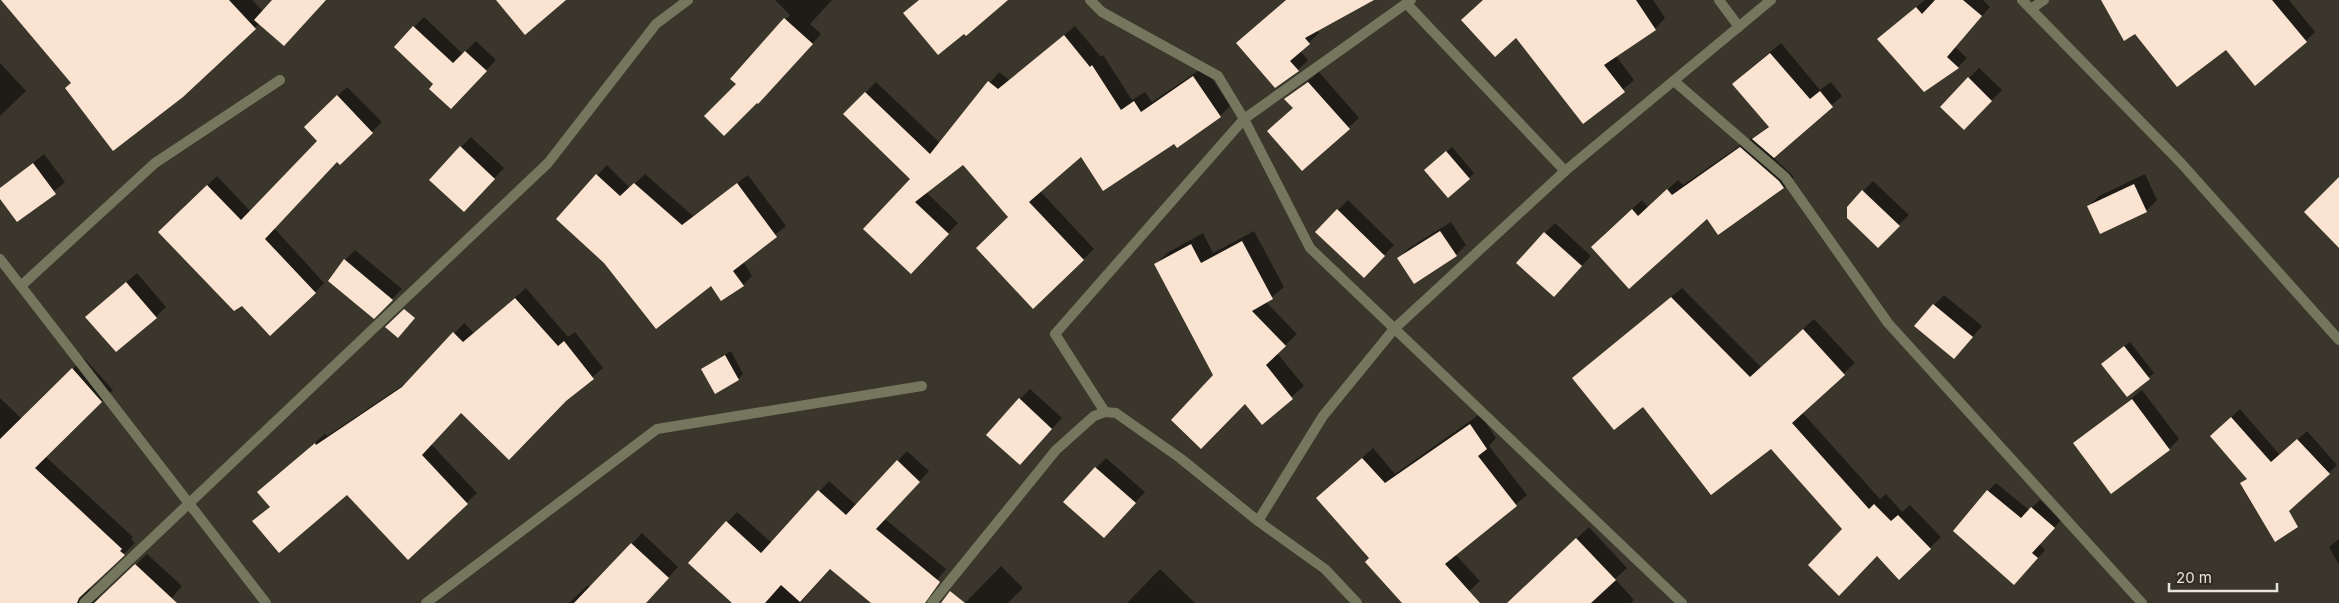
<svg xmlns="http://www.w3.org/2000/svg" width="2339" height="603" font-family="Inter,sans-serif">
  <style>
    .shadow { fill: #0007 }
    .building { fill: #fbe3d1 }
    .lines { fill: none; stroke-linecap: round; stroke-linejoin: round }
    .service { stroke: #74775d; stroke-width: 10 }
    .minor { stroke: #74775d; stroke-width: 10 }
  </style>
  <rect width="100%" height="100%" fill="#3a362b"/>
  <g class="shadow">
    <path d="M19,0h233l11,11 11,-11h51l-65,23 -78,73 -110,-14z"/>
    <path d="M775,0h57l-22,24 11,10 -54,60 -30,-10 -5,-5 58,-64z"/>
    <path d="M1286,0h77l-46,30 2,3 -19,18 8,9 -10,10 -60,-27z"/>
    <path d="M1483,0h170l12,18 -10,11 -39,27 18,24 -50,42 -68,-85z"/>
    <path d="M1925,0h58l7,7 -35,40 12,11 -9,9 -70,-37z"/>
    <path d="M2112,0h177l26,32 -9,9 -80,7z"/>
    <path d="M424,17l39,37 13,-13 20,19 -35,37 -26,-13 -21,-57z"/>
    <path d="M1075,26l26,31 2,-2 29,45 13,-8 7,10 52,-35 26,39 -10,10 -46,26 -93,14 -41,35 54,58 -61,58 -23,-90 -47,-54 -37,29 32,31 -37,39 -9,-84 -67,-64 31,-32 64,61 59,-71 10,8z"/>
    <path d="M1781,43l39,47 11,-8 11,14 -69,61 21,20 -10,11 -66,45 -11,-16 -105,19 40,-36 6,7 30,-27 5,5 68,-47 2,2 16,-14 -25,-52z"/>
    <path d="M0,63l26,28 -26,25z"/>
    <path d="M1979,68l23,22 -38,38 5,-50z"/>
    <path d="M1319,72l40,46 -56,51 -9,-61 -8,-9z"/>
    <path d="M347,87l35,35 -42,41 -2,-2 -64,67 50,55 -9,9 -73,12 -82,-72 57,-56 34,36 68,-71 -14,-14z"/>
    <path d="M471,137l33,31 -30,32 -13,-53z"/>
    <path d="M1452,147l22,26 -5,5 -39,-13z"/>
    <path d="M44,154l21,28 -47,39 -18,-24v-8z"/>
    <path d="M607,165l23,23 15,-14 48,42 55,-41 38,51 -43,35 9,15 -9,9 -32,-1 -106,-22 -48,-43z"/>
    <path d="M2145,174l12,26 -11,11 -46,21 -11,-26 10,-10z"/>
    <path d="M1873,181l36,34 -31,31 -15,-55z"/>
    <path d="M1348,200l46,45 -20,21 -57,-35z"/>
    <path d="M1451,222l15,23 -10,10 -57,3 10,-10z"/>
    <path d="M1555,223l36,33 -27,29 -19,-52z"/>
    <path d="M1254,231l30,56 -18,15 31,32 -20,19 27,33 -42,37 -17,-20 -30,-28 -59,-111 11,-11 36,-20 10,20z"/>
    <path d="M355,250l47,39 -28,28 -29,-57z"/>
    <path d="M137,273l29,34 -10,10h-69z"/>
    <path d="M526,288l42,49 7,-5 28,36 -36,31 -106,12 -30,33 46,49 -69,65 -61,-65 -93,28 17,-15 -2,-24 56,-48 2,2 85,-57 52,-56 10,10z"/>
    <path d="M1682,288l79,79 53,-48 41,44 -53,49 78,87 6,-5 16,18 8,-7 31,32 -42,41 -22,-23 -33,-26 -73,-81 -128,-43 -70,-27z"/>
    <path d="M1944,295l38,31 -18,21 -30,-42z"/>
    <path d="M2130,342l24,31 -27,22 -20,-36z"/>
    <path d="M731,351l12,23 -5,5 -36,-10z"/>
    <path d="M84,358l29,32 -68,66 88,81 -2,2 4,4 -45,43v10l5,3 7,-2 45,-43 35,32 -12,14 3,3h-173v-205l22,21z"/>
    <path d="M1030,389l32,29 -32,35 -10,-54z"/>
    <path d="M2142,390l37,49 -10,10 -94,-5z"/>
    <path d="M2240,409l40,46 27,-24 30,34 -8,8 -87,11 6,-6 -37,-42z"/>
    <path d="M1480,414l16,24 -7,8 38,49 -72,59 25,27 -11,10 -13,12h-52l-76,-115 45,-40 22,26z"/>
    <path d="M907,451l22,20 -44,48 61,50 -28,34h-45l-42,-35 -31,35h-68l-42,-41 47,-50 35,31 57,-62 27,24z"/>
    <path d="M1106,458l39,34 -31,34 -18,-58z"/>
    <path d="M1996,483l33,27 11,-10 21,20 -22,24 6,6 -23,26 -34,-85z"/>
    <path d="M1589,527l38,41 -12,11 19,21 -3,3h-104l3,-21z"/>
    <path d="M642,533l36,34 -33,36h-76l19,-18 2,3z"/>
    <path d="M2339,539v26l-10,-18z"/>
    <path d="M1001,566l22,22 -15,15h-43z"/>
    <path d="M1160,569l35,34h-68z"/>
  </g>
  <g class="building">
    <path d="M1,0h228l27,29 -73,68 -70,54 -48,-63 6,-5z"/>
    <path d="M272,0h54l-42,46 -30,-26z"/>
    <path d="M496,0h70l-41,35z"/>
    <path d="M919,0h89l-42,36 -2,-2 -26,21 -35,-42z"/>
    <path d="M1286,0h88l-69,38 5,6 -20,17 9,10 -24,17 -39,-45z"/>
    <path d="M1483,0h153l20,30 -52,35 21,27 -42,32 -67,-86 -21,19 -34,-37z"/>
    <path d="M1935,0h28l19,16 -35,41 12,11 -35,24 -47,-53 39,-32 6,7z"/>
    <path d="M2101,0h171l35,42 -52,44 -29,-36 -49,37 -42,-53 -11,7z"/>
    <path d="M784,18l29,26 -55,60 -1,-1 -33,33 -20,-20 32,-32 -6,-5z"/>
    <path d="M413,26l40,37 12,-12 22,20 -36,38 -22,-20 4,-5 -39,-37z"/>
    <path d="M1064,35l26,32 2,-2 29,45 13,-9 7,11 52,-36 28,41 -44,31 -3,-4 -71,47 -22,-34 -52,45 55,58 -51,49 -57,-61 32,-31 -45,-52 -48,37 34,32 -38,40 -48,-45 47,-50 -67,-65 22,-22 65,62 58,-73 10,8z"/>
    <path d="M1770,53l40,46 10,-8 13,16 -59,51 -22,-19 17,-12 -37,-43z"/>
    <path d="M1968,77l24,24 -28,29 -24,-23z"/>
    <path d="M1308,82l42,47 -48,42 -35,-40 26,-23 -9,-9z"/>
    <path d="M337,95l36,38 -33,32 -3,-3 -72,77 51,54 -46,43 -28,-30 -8,5 -76,-79 49,-47 34,35 76,-79 -13,-14z"/>
    <path d="M460,146l35,33 -31,33 -35,-32z"/>
    <path d="M1740,147l39,34 5,7 -66,47 -11,-16 -78,70 -38,-42 41,-38 6,7 29,-27 5,6z"/>
    <path d="M1446,151l24,28 -22,19 -24,-28z"/>
    <path d="M33,163l23,31 -39,28 -17,-23v-11z"/>
    <path d="M596,174l24,22 14,-13 48,42 55,-42 40,54 -44,34 11,15 -23,15 -10,-15 -55,43 -52,-66 -48,-44z"/>
    <path d="M2339,177v71l-35,-36z"/>
    <path d="M2134,184l13,28 -47,22 -13,-28z"/>
    <path d="M1862,190l38,36 -22,22 -31,-30v-11z"/>
    <path d="M1337,209l48,47 -21,22 -49,-46z"/>
    <path d="M1440,231l17,25 -43,28 -17,-26z"/>
    <path d="M1544,232l38,34 -28,31 -38,-34z"/>
    <path d="M1242,241l31,58 -21,12 34,35 -20,19 27,34 -31,26 -17,-21 -44,45 -30,-29 42,-45 -59,-111 37,-20 10,19z"/>
    <path d="M344,259l49,41 -19,19 -46,-38z"/>
    <path d="M126,282l31,36 -41,34 -31,-35z"/>
    <path d="M1671,297l79,80 53,-48 42,46 -53,48 77,86 5,-5 17,17 7,-6 33,34 -32,31 -22,-24 -38,40 -31,-31 34,-36 -71,-80 -60,46 -68,-88 -29,23 -42,-52z"/>
    <path d="M515,298l43,48 6,-5 30,38 -28,22 -57,59 -48,-47 -39,42 46,49 -60,56 -61,-65 -68,58 -27,-32 18,-14 -13,-15 58,-49 1,2 86,-58 51,-55 10,10z"/>
    <path d="M1933,304l40,33 -19,22 -40,-33z"/>
    <path d="M404,309l11,9 -17,20 -13,-11z"/>
    <path d="M2124,346l26,33 -23,18 -26,-33z"/>
    <path d="M725,355l14,25 -24,14 -14,-25z"/>
    <path d="M72,368l30,34 -67,66 87,81 -2,2 5,4 -46,43 -2,5h-77v-164z"/>
    <path d="M1019,398l33,31 -32,36 -34,-30z"/>
    <path d="M2132,399l38,51 -59,44 -38,-51z"/>
    <path d="M2231,417l40,45 26,-23 33,35 -41,37 9,16 -23,15 -35,-59 7,-4 -37,-43z"/>
    <path d="M1470,424l17,25 -9,7 39,50 -72,58 35,39h-78l-37,-41 4,-4 -53,-60 46,-40 23,25z"/>
    <path d="M897,460l23,22 -44,47 64,53 -15,21h-54l-41,-34 -30,33 -19,-17 -16,18h-33l-44,-40 38,-42 35,32 57,-63 28,25z"/>
    <path d="M1095,467l41,36 -32,35 -41,-36z"/>
    <path d="M1987,490l34,28 10,-11 24,21 -23,25 6,5 -24,27 -61,-54z"/>
    <path d="M1576,538l40,42 -25,23h-84z"/>
    <path d="M631,543l38,35 -23,25h-72z"/>
    <path d="M135,564l42,39h-83z"/>
    <path d="M950,591l15,12h-24z"/>
  </g>
  <g class="lines">
    <g class="service">
      <path d="M1090,0l12,12 116,64 26,43"/>
      <path d="M84,603l464,-440 108,-139 32,-24"/>
    </g>
    <g class="minor">
      <path d="M1719,0l20,27"/>
      <path d="M2022,0l159,163 158,177"/>
      <path d="M1407,4l158,167"/>
      <path d="M2031,9l13,-9"/>
      <path d="M1674,81l111,96 103,146 254,280"/>
      <path d="M1244,119l66,129 372,355"/>
      <path d="M0,259l266,344"/>
      <path d="M22,285l133,-122 125,-83"/>
      <path d="M1105,412l-50,-78 189,-215 167,-119"/>
      <path d="M1258,521l65,-105 71,-87 171,-158 206,-171"/>
      <path d="M426,603l231,-174 265,-43"/>
      <path d="M932,603l124,-153 38,-34 11,-4 11,1 64,45 78,63 67,48 32,34"/>
    </g>
  </g>
  <path d="M2169 583v8h108v-8" fill="none" stroke="#e8e5de" stroke-width="2.5"/>
  <text x="2176" y="583" font-size="15" fill="#e8e5de" stroke="#302c21" stroke-width="4" paint-order="stroke">20 m</text>
</svg>
